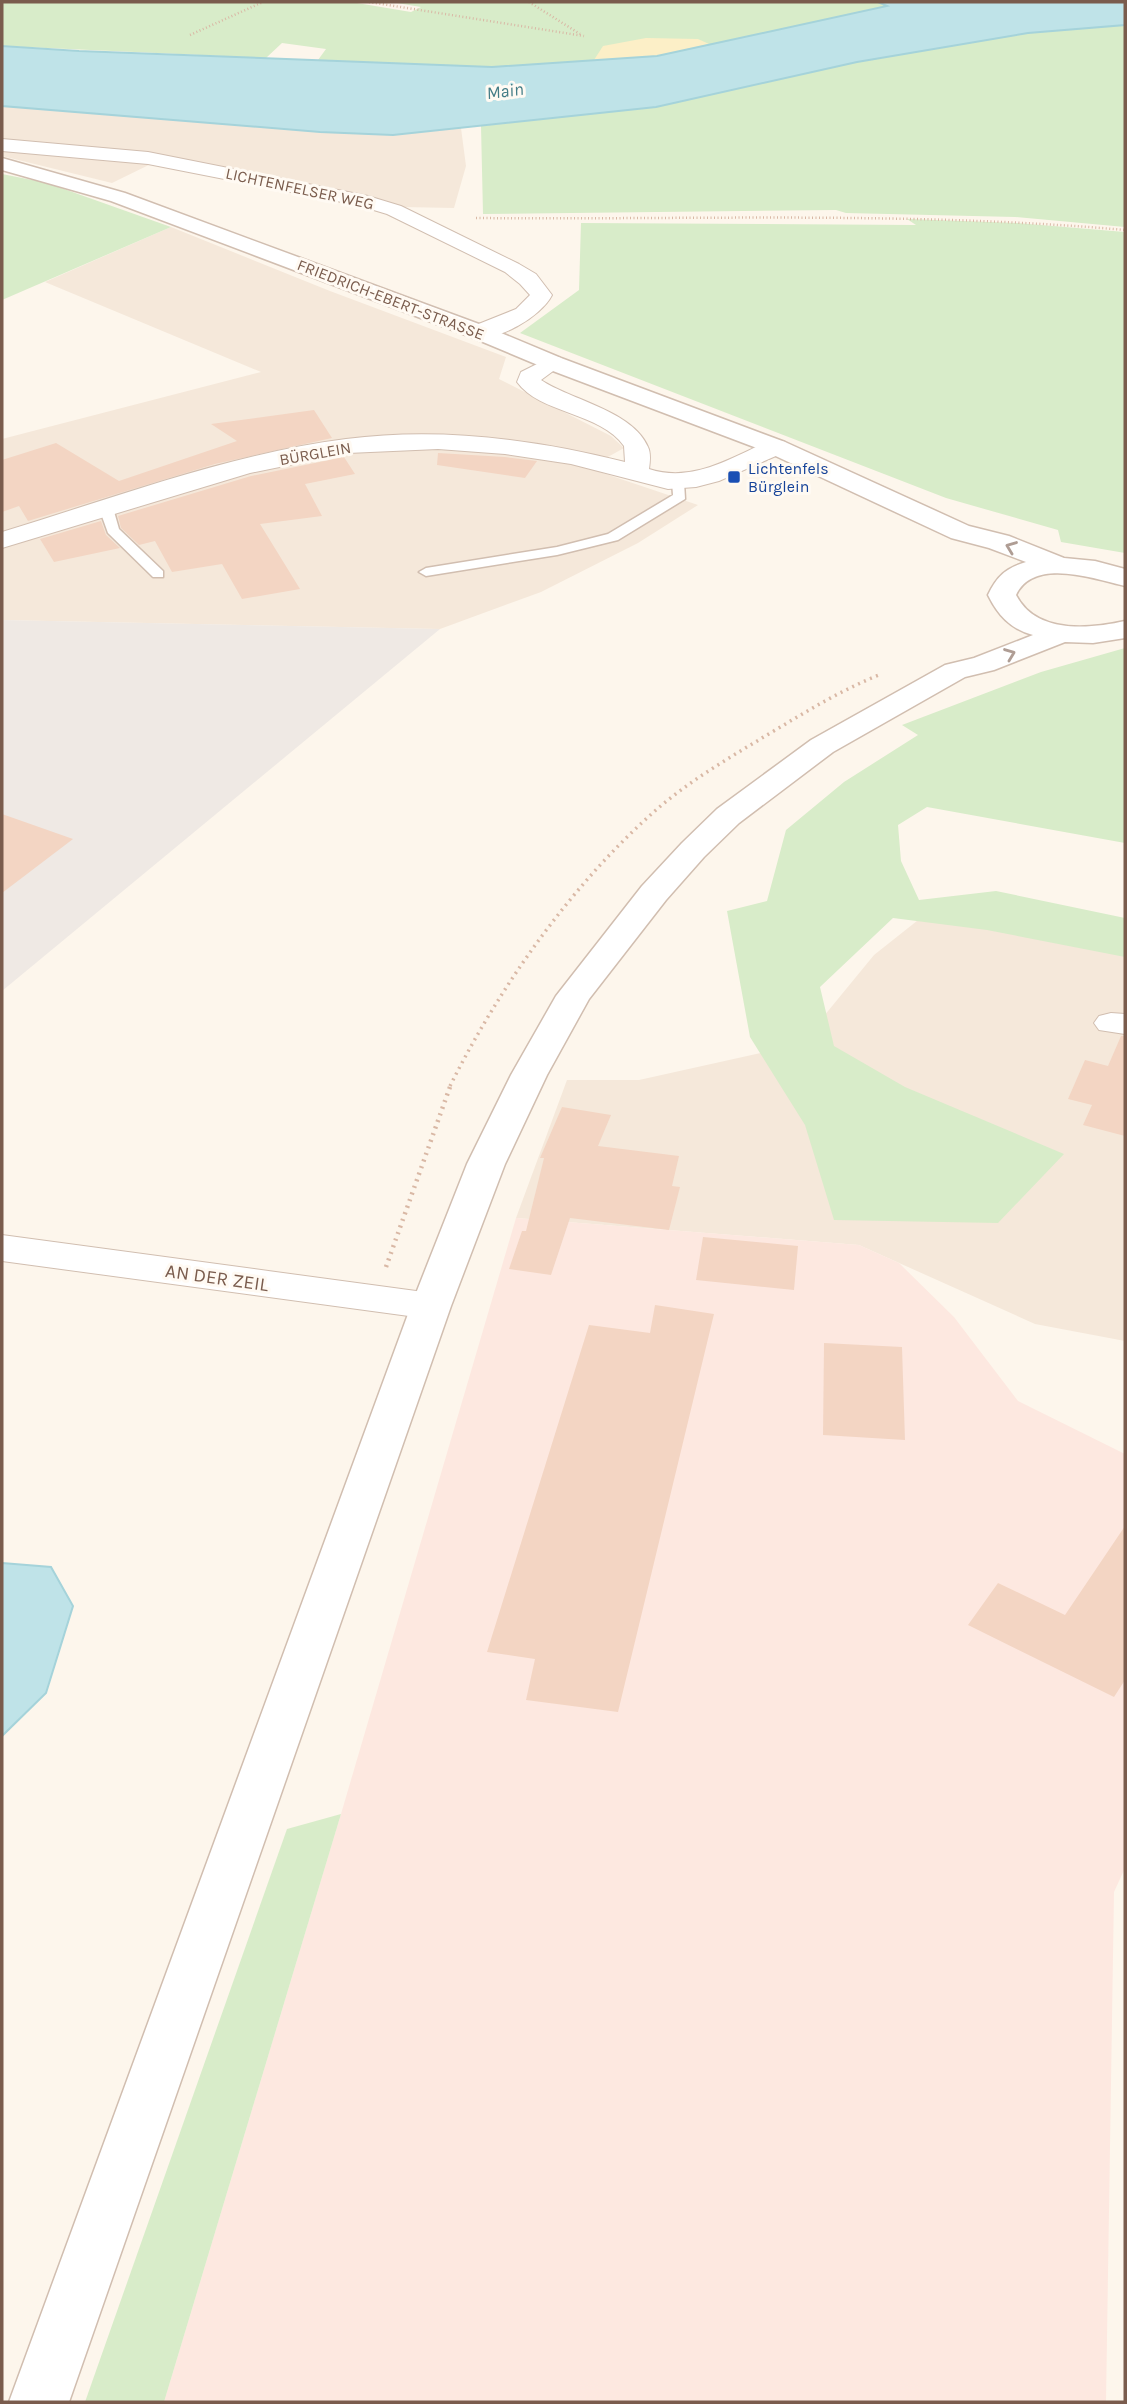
<svg xmlns="http://www.w3.org/2000/svg" width="1127" height="2404" font-family="Karla,sans-serif">
  <style>
    .residential { fill: #f5e8da }
    .commercial { fill: #fde8e0 }
    .industrial { fill: #efe9e4 }
    .green { fill: #d8ecc9 }
    .sand { fill: #fcefc7 }
    .water { fill: #bfe3e8; stroke: #a5d3da; stroke-width: 2 }
    .building { fill: #f3d5c3 }
    .lines { fill: none; stroke-linecap: round; stroke-linejoin: round }
    .service-casing { stroke: #d1beb0; stroke-width: 3 }
    .minor-casing { stroke: #d1beb0; stroke-width: 2 }
    .tertiary-casing { stroke: #d1beb0; stroke-width: 3 }
    .path-far2 { stroke: #d9b8a5; stroke-width: 2.5; stroke-dasharray: 1 2.5; stroke-linecap: butt }
    .path-far1 { stroke: #d9b8a5; stroke-width: 3.5; stroke-dasharray: 2 4.5; stroke-linecap: butt }
    .path { stroke: #d9b8a5; stroke-width: 4.5; stroke-dasharray: 2 5; stroke-linecap: butt }
    .service { fill: #fff; fill-rule: evenodd }
    .minor { fill: #fff; fill-rule: evenodd }
    .tertiary { fill: #fff; fill-rule: evenodd }
    .oneway { stroke: #af9d94 }
    .transit-dot { fill: #1a4fb4; stroke: #fffaf3; stroke-width: 2.5 }
    .labels { text-anchor: middle; stroke-width: 6; stroke-linejoin: round; paint-order: stroke }
    .far-street-label { font-size: 16px; fill: #7a5c4d; stroke: #fffaf3 }
    .far-transit-label { font-size: 16px; fill: #164399; stroke: #fffaf3; text-anchor: start }
    .far-water-label { font-size: 18px; font-style: italic; fill: #437c86; stroke: #fffaf3 }
    .street-label { font-size: 19px; fill: #7a5c4d; stroke: #fffaf3 }
  </style>
  <rect width="100%" height="100%" fill="#fdf6ec"/>
  <g class="residential">
    <path d="M2,106l318,26 73,3 68,-7 5,38 -12,42 -52,-1 -239,-49 -51,25 -110,-27z"/>
    <path d="M171,227l159,64 176,66 -7,22 112,57 13,12 -36,20 110,37 -60,38 -97,49 -101,37 -438,-9v-181l259,-67 -216,-90z"/>
    <path d="M927,913l198,22v406l-90,-17 -176,-79 -343,-27 51,-138h72l162,-36 73,-89z"/>
  </g>
  <path class="commercial" d="M516,1218l343,27 40,18 55,54 64,84 107,53v414l-11,24 -8,510h-942l177,-588z"/>
  <path class="industrial" d="M2,620l438,9 -438,362z"/>
  <g class="green">
    <path d="M2,2h349l60,10 10,-5 -30,-5h487l10,4 -231,50 -165,11 -174,-7 8,-11 -44,-6 -16,15 -264,-12z"/>
    <path d="M1125,25v202l-110,-10 -169,-4 -10,-3 -353,4 -2,-88 176,-19 200,-45 171,-29z"/>
    <path d="M2,174l45,9 124,44 -169,73z"/>
    <path d="M907,219l110,4 108,9v321l-64,-11 -3,-12 -112,-32 -426,-165 59,-43 2,-67 335,2z"/>
    <path d="M1125,648v195l-198,-36 -29,18 3,36 18,39 77,-9 129,27v39l-138,-27 -94,-12 -73,69 14,59 71,41 159,67 -66,69 -164,-3 -29,-95 -55,-88 -23,-126 40,-10 19,-71 58,-48 74,-47 -16,-10 139,-53z"/>
    <path d="M341,1814l-177,588h-79l202,-573z"/>
  </g>
  <path class="sand" d="M646,38l52,1 11,5 -52,12 -63,4 9,-14z"/>
  <g class="water">
    <path d="M878,2h247v23l-97,8 -171,29 -201,45 -263,28 -73,-3 -318,-26v-60l77,5 413,16 165,-11 230,-50z"/>
    <path d="M2,1563l49,4 22,39 -27,87 -44,43z"/>
  </g>
  <g class="building">
    <path d="M314,410l18,28 -117,26 -187,57 -9,-15 -17,6v-52l54,-17 63,38 118,-40 -26,-17z"/>
    <path d="M438,453l67,4 32,4 -12,17 -88,-13z"/>
    <path d="M344,457l11,17 -50,10 17,32 -62,8 40,65 -58,10 -20,-35 -50,8 -17,-31 -16,4 -18,-17 -3,-12 133,-40z"/>
    <path d="M101,521l5,14 14,13 -66,14 -14,-23z"/>
    <path d="M2,814l71,25 -71,54z"/>
    <path d="M1121,1036h4v100l-42,-11 9,-20 -24,-6 17,-39 23,6z"/>
    <path d="M562,1107l49,8 -13,31 81,10 -7,30 8,1 -11,43 -99,-12 -19,57 -42,-6 13,-38h4l18,-73h-4z"/>
    <path d="M703,1237l95,9 -4,44 -98,-10z"/>
    <path d="M655,1305l59,9 -96,398 -92,-12 9,-41 -48,-7 102,-327 61,8z"/>
    <path d="M824,1343l78,4 3,93 -82,-5z"/>
    <path d="M1125,1526v154l-11,17 -146,-72 30,-42 67,32z"/>
  </g>
  <g class="lines">
    <g class="service-casing">
      <g id="service">
        <path d="M678,478l6,4 1,17 -67,41 -61,15 -131,21 -7,-4 7,-4 131,-21 51,-13 65,-39 -1,-13z"/>
        <path d="M106,504l7,4 6,21 44,42v6h-10l-45,-44 -9,-25z"/>
      </g>
    </g>
    <g class="minor-casing">
      <g id="minor">
        <path d="M2,139l146,13 220,44 33,10 118,58 17,10 16,21c-11,22 -56,48 -81,42l-3,-5 3,-5 45,-18 14,-14 -10,-11 -15,-12 -118,-58 -30,-9 -209,-41 -146,-13z"/>
        <path d="M553,356l8,2 3,5 -23,17c30,20 92,31 107,67 3,6 2,15 1,22 43,14 80,-10 118,-27l9,-2 9,2 3,5 -3,5 -66,29 -23,6 -28,2 -97,-25 -66,-10 -67,-5 -90,4 -98,20 -248,75v-16c112,-34 227,-78 344,-93 93,-12 189,0 279,23l-1,-16c-24,-34 -84,-32 -107,-64l4,-10z"/>
        <path d="M1111,1013l14,1v20l-26,-4 -5,-7 5,-7z"/>
        <path d="M2,1235l429,58 14,4 5,9 -5,9 -14,4 -429,-58z"/>
      </g>
    </g>
    <g class="tertiary-casing">
      <path id="tertiary" d="M2,158l123,35 362,134 74,31 224,84 184,84 40,10 55,22 31,3 30,8v17c-31,-7 -91,-29 -109,9 20,39 73,34 109,26v17l-32,5 -28,-1 -71,28 -29,7 -132,75 -94,71 -35,34 -38,43 -77,99 -42,76 -42,89 -54,142 -382,1096h-60l402,-1096 56,-142 44,-89 45,-79 86,-110 40,-43 35,-34 94,-69 134,-75 29,-7 59,-23c-23,-6 -35,-20 -45,-40 9,-19 18,-27 38,-33l-37,-14 -38,-10 -184,-86 -222,-84 -74,-31 -360,-136 -109,-31z"/>
    </g>
    <g class="path-far2">
      <path d="M369,2l215,34"/>
      <path d="M529,2l51,32"/>
      <path d="M190,35l73,-33"/>
      <path d="M476,218c217,2 433,-7 649,12"/>
    </g>
    <path class="path-far1" d="M450,1086c50,-100 122,-202 206,-276 33,-29 73,-52 111,-75 37,-22 72,-44 112,-60"/>
    <path class="path" d="M386,1267l65,-183"/>
    <use href="#service" class="service"/>
    <use href="#minor" class="minor"/>
    <use href="#tertiary" class="tertiary"/>
  </g>
  <defs><path id="oneway-chevron" d="M-2-3.5L2.5 0L-2 3.5" fill="none" stroke-width="1.6" stroke-linecap="round" stroke-linejoin="round" transform="scale(1.75)"/></defs>
  <g class="oneway">
    <use href="#oneway-chevron" transform="translate(1011 547) rotate(-159)"/>
    <use href="#oneway-chevron" transform="translate(1010 654) rotate(-21)"/>
  </g>
  <rect class="transit-dot" x="727" y="470" width="14" height="14" rx="3.5"/>
  <g class="labels">
    <g class="far-street-label">
      <text transform="translate(300 188) rotate(12)" y="6">LICHTENFELSER WEG</text>
      <text transform="translate(391 299) rotate(21)" y="6">FRIEDRICH-EBERT-STRASSE</text>
      <text transform="translate(315 453) rotate(-10)" y="6">BÜRGLEIN</text>
    </g>
    <g class="far-transit-label">
      <text x="748" y="474">Lichtenfels<tspan x="748" dy="18">Bürglein</tspan></text>
    </g>
    <g class="far-water-label">
      <text transform="translate(505 91) rotate(-7)" y="6">Main</text>
    </g>
    <g class="street-label">
      <text transform="translate(217 1277) rotate(8)" y="7">AN DER ZEIL</text>
    </g>
  </g>
  <rect width="1127" height="2404" fill="none" stroke="#7a5c4d" stroke-width="7"/>
</svg>
